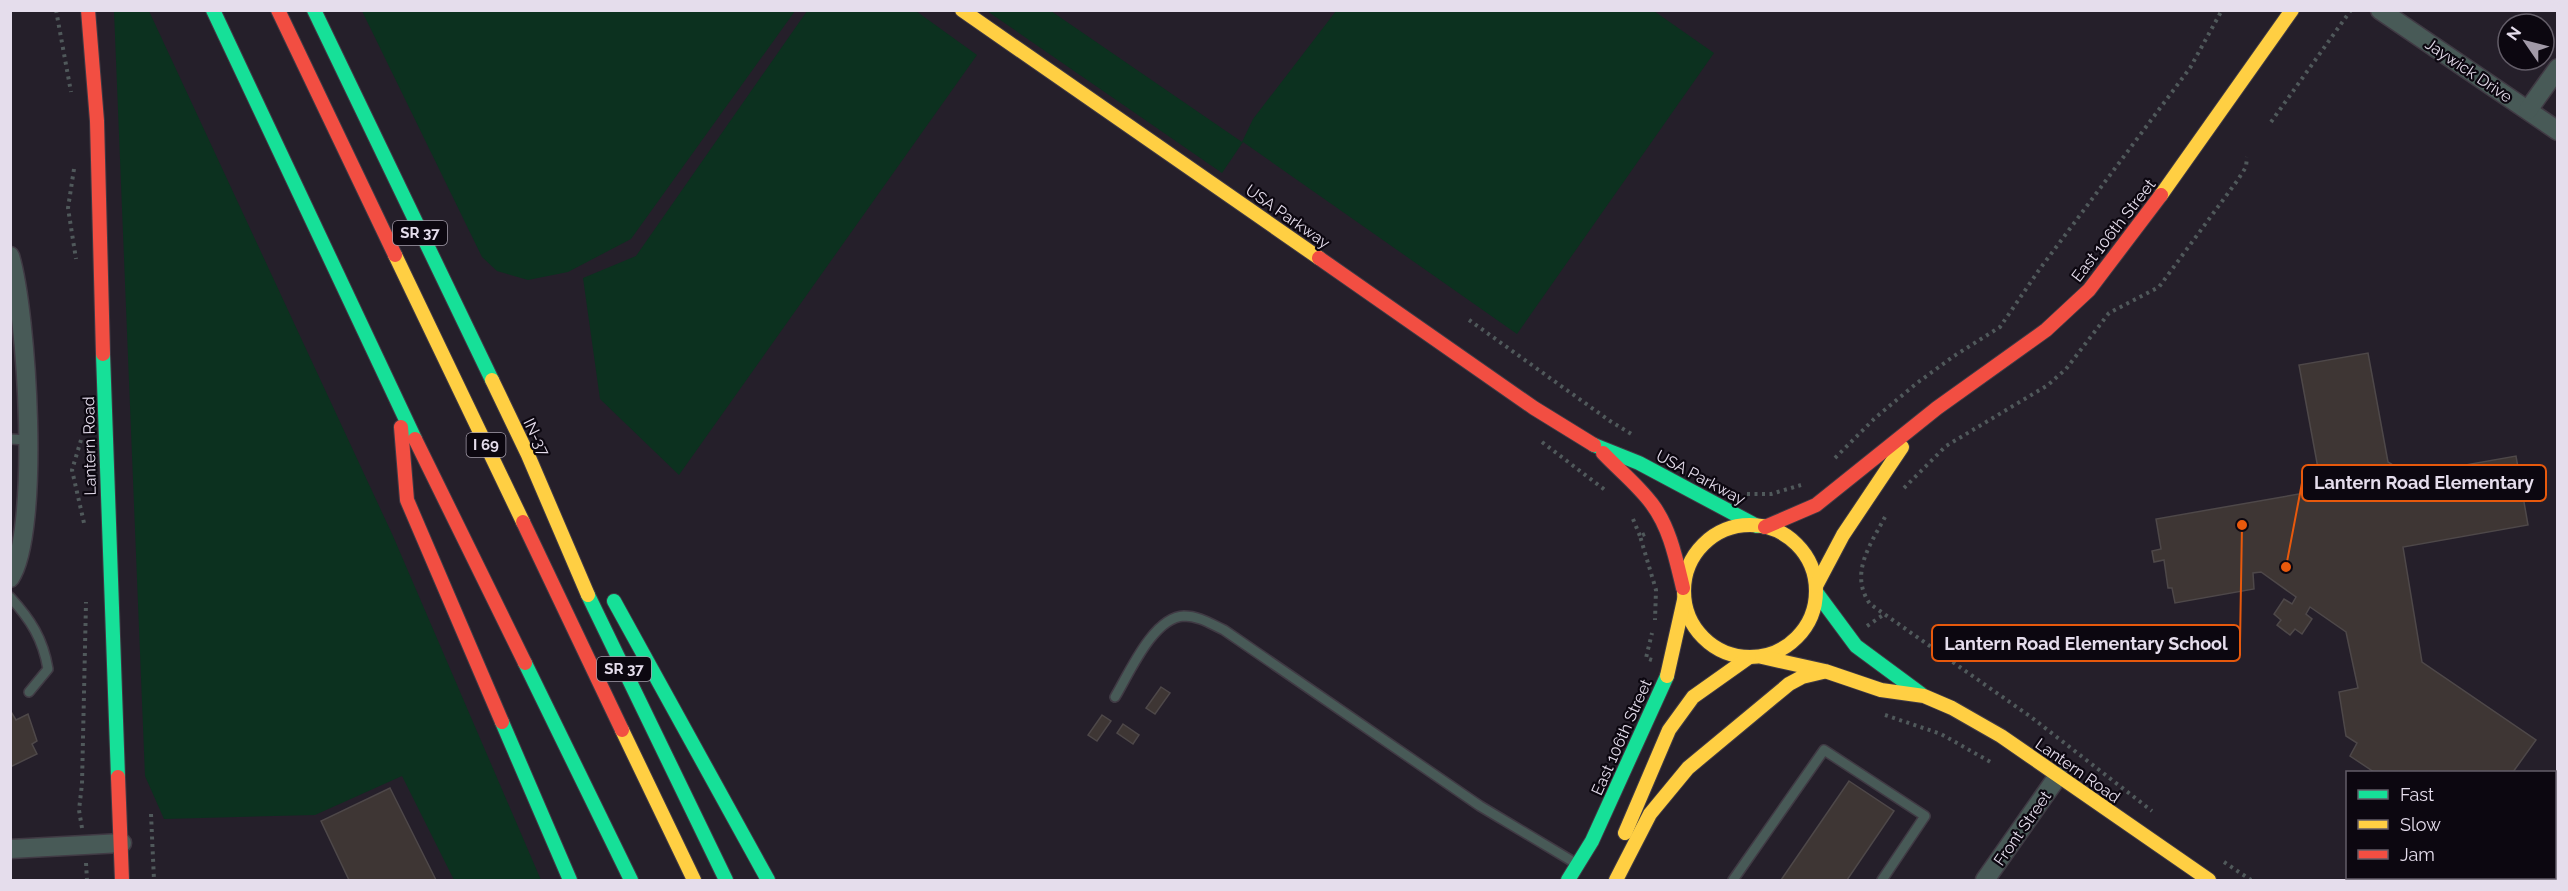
<svg xmlns="http://www.w3.org/2000/svg" width="2568" height="891" font-family="Raleway,sans-serif">
  <style>
    .green { fill: #0c311f }
    .building { fill: #3e3634; stroke: #4e4849; stroke-width: 1.5 }
    .lines { fill: none; stroke-linecap: round; stroke-linejoin: round }
    .lane-casing { stroke: #403a44; stroke-width: 12 }
    .street-casing { stroke: #403a44; stroke-width: 21 }
    .fast-casing { stroke: #403a44; stroke-width: 16 }
    .slow-casing { stroke: #403a44; stroke-width: 16 }
    .jam-casing { stroke: #403a44; stroke-width: 16 }
    .path { stroke: #50595b; stroke-width: 4; stroke-dasharray: 3 4.5; stroke-linecap: butt }
    .lane { stroke: #485a57; stroke-width: 9 }
    .street { stroke: #485a57; stroke-width: 18 }
    .fast { stroke: #16e098; stroke-width: 14 }
    .slow { stroke: #ffcf43; stroke-width: 14 }
    .jam { stroke: #f24e42; stroke-width: 14 }
    .labels { text-anchor: middle; stroke-width: 4.5; stroke-linejoin: round; paint-order: stroke }
    .shield { fill: #0c0710; stroke: #a49daa; stroke-width: 1.5 }
    .shield-label { font-size: 15px; font-weight: bold; fill: #e5ddec }
    .street-label { font-size: 16px; fill: #e5ddec; stroke: #0c0710 }
    .leader { fill: none; stroke: #e8590c; stroke-width: 2 }
    .callout-dot { fill: #e8590c; stroke: #0c0710; stroke-width: 2 }
    .callout { fill: #0c0710; stroke: #e8590c; stroke-width: 2 }
    .callout-label { font-size: 18px; text-anchor: middle; font-weight: bold; fill: #e5ddec }
  </style>
  <rect width="100%" height="100%" fill="#251f2a"/>
  <g class="green">
    <path d="M114,11h35l244,525 148,344h-87l-52,-104 -87,39 -151,4 -19,-43z"/>
    <path d="M362,11h433l-164,228 -63,33 -40,8 -31,-9 -15,-14z"/>
    <path d="M807,11h109l61,44 -298,420 -79,-76 -17,-121 53,-22z"/>
    <path d="M987,11h64l191,131 11,-23 83,-108h318l60,42 -197,281 -274,-192 -21,31z"/>
  </g>
  <g class="building">
    <path d="M2368,353l20,109 21,13 107,-19 12,69 -125,22 19,115 114,78 -23,32h-139l-24,-16 7,-13 -11,-7 -7,-44 19,-4 -12,-56 -36,-25 -4,7 6,5 -10,15 -7,-5 -5,6 -13,-10 4,-5 -7,-6 10,-15 8,5 4,-7 -35,-25 -8,1 1,16 -79,14 -3,-15h-4l-4,-28 -10,2 -2,-11 9,-2 -5,-30 166,-29 -23,-125z"/>
    <path d="M1161,687l9,6 -15,21 -9,-6z"/>
    <path d="M10,710l6,10 12,-6 9,27 -5,3 5,10 -27,13z"/>
    <path d="M1102,715l9,6 -14,20 -9,-6z"/>
    <path d="M1123,724l16,11 -6,9 -16,-11z"/>
    <path d="M1849,781l45,30 -47,69h-66z"/>
    <path d="M390,788l46,92h-87l-28,-59z"/>
  </g>
  <g class="lines">
    <g class="lane-casing">
      <g id="lane">
        <path d="M10,439l17,1"/>
        <path d="M10,597c21,23 33,42 38,72l-19,23"/>
        <path d="M1115,697c14,-23 38,-80 69,-81 15,0 27,8 40,14l256,176 97,58"/>
        <path d="M1733,880l91,-130 101,66 -43,64"/>
      </g>
    </g>
    <g class="street-casing">
      <g id="street">
        <path d="M2380,10l178,121"/>
        <path d="M2528,110l30,-42"/>
        <path d="M10,256c17,56 31,275 0,322"/>
        <path d="M10,849l112,-6"/>
        <path d="M1985,880l73,-104"/>
      </g>
    </g>
    <g class="fast-casing">
      <g id="fast">
        <path d="M213,10l202,429"/>
        <path d="M314,10l178,370"/>
        <path d="M103,354l15,423"/>
        <path d="M1594,445l45,18 118,63"/>
        <path d="M1816,592l40,54 65,48"/>
        <path d="M588,595l138,285"/>
        <path d="M614,601l154,279"/>
        <path d="M525,663l106,217"/>
        <path d="M502,722l68,158"/>
        <path d="M1568,880l24,-39 75,-165"/>
      </g>
    </g>
    <g class="slow-casing">
      <g id="slow">
        <path d="M962,10l357,248"/>
        <path d="M2161,195l131,-185"/>
        <path d="M395,255l128,267"/>
        <path d="M492,380l36,75 60,140"/>
        <circle cx="1750" cy="591" r="66"/>
        <path d="M1816,586l27,-51 59,-88"/>
        <path d="M1762,657l63,14 56,19 43,6 28,12 49,28 208,144"/>
        <path d="M1667,676l17,-76"/>
        <path d="M622,730l72,150"/>
        <path d="M1625,833l44,-103 24,-33 55,-39"/>
        <path d="M1616,880l34,-66 38,-46 101,-84 13,-7 21,-5"/>
      </g>
    </g>
    <g class="jam-casing">
      <g id="jam">
        <path d="M88,10l9,111 6,233"/>
        <path d="M278,10l117,245"/>
        <path d="M1319,258l215,150 60,37"/>
        <path d="M401,427l6,73 95,222"/>
        <path d="M415,439l110,224"/>
        <path d="M1603,453c16,17 35,32 49,51 18,24 24,55 31,84"/>
        <path d="M523,522l99,208"/>
        <path d="M1765,527l51,-22 121,-97 109,-78 43,-40 72,-95"/>
        <path d="M118,777l4,103"/>
      </g>
    </g>
    <g class="path">
      <path d="M56,10l15,82"/>
      <path d="M2271,122l80,-112"/>
      <path d="M74,169l-6,39 8,51"/>
      <path d="M1469,320l141,101 23,14"/>
      <path d="M81,440l-9,30 12,53"/>
      <path d="M1542,442l63,48"/>
      <path d="M1835,458l40,-40 42,-35 37,-27 46,-29 39,-57 151,-202 32,-58"/>
      <path d="M1904,488l42,-42 102,-61 18,-16 43,-56 50,-26 78,-106 9,-14 1,-10"/>
      <path d="M1747,494h24l30,-9"/>
      <path d="M1885,517c-15,28 -36,57 -15,87l161,113 121,94"/>
      <path d="M1633,519l7,17"/>
      <path d="M1645,534l-5,2 16,54 -1,30"/>
      <path d="M1867,626l16,-11"/>
      <path d="M1652,660l-6,-2 6,-25"/>
      <path d="M1885,715l56,19 53,30"/>
      <path d="M151,814l3,66"/>
      <path d="M82,828l-3,-18 3,-26 4,-182"/>
      <path d="M2224,862l27,18"/>
      <path d="M86,863l1,17"/>
    </g>
    <use href="#lane" class="lane"/>
    <use href="#street" class="street"/>
    <use href="#fast" class="fast"/>
    <use href="#slow" class="slow"/>
    <use href="#jam" class="jam"/>
  </g>
  <g class="labels">
    <g class="shield">
      <rect x="393" y="221" width="54" height="24" rx="4.5"/>
      <rect x="466.5" y="433" width="39" height="24" rx="4.5"/>
      <rect x="597" y="657" width="54" height="24" rx="4.5"/>
    </g>
    <g class="shield-label">
      <text x="420" y="238">SR 37</text>
      <text x="486" y="450">I 69</text>
      <text x="624" y="674">SR 37</text>
    </g>
    <g class="street-label">
      <text transform="translate(2469 70) rotate(34)" y="6">Jaywick Drive</text>
      <text transform="translate(1288 216) rotate(35)" y="6">USA Parkway</text>
      <text transform="translate(2113 230) rotate(-52)" y="6">East 106th Street</text>
      <text transform="translate(537 437) rotate(64)" y="6">IN-37</text>
      <text transform="translate(89 446) rotate(-91)" y="6">Lantern Road</text>
      <text transform="translate(1701 477) rotate(28)" y="6">USA Parkway</text>
      <text transform="translate(1621 737) rotate(-66)" y="6">East 106th Street</text>
      <text transform="translate(2078 770) rotate(35)" y="6">Lantern Road</text>
      <text transform="translate(2022 828) rotate(-55)" y="6">Front Street</text>
    </g>
  </g>
  <path class="leader" d="M2286 567L2302 483M2242 525L2240 643"/>
  <g class="callout-dot">
    <circle cx="2286" cy="567" r="6"/>
    <circle cx="2242" cy="525" r="6"/>
  </g>
  <g class="callout">
    <rect x="2302" y="465" width="244" height="36" rx="6"/>
    <rect x="1932" y="625" width="308" height="36" rx="6"/>
  </g>
  <g class="callout-label">
    <text x="2424" y="489">Lantern Road Elementary</text>
    <text x="2086" y="650">Lantern Road Elementary School</text>
  </g>
  <rect width="2568" height="891" fill="none" stroke="#e5ddec" stroke-width="24"/>
  <rect x="2346" y="771" width="210" height="108" fill="#0c0710" stroke="#635d68" stroke-width="1.5"/>
  <rect x="2358" y="790" width="30" height="9" fill="#16e098" stroke="#635d68" stroke-width="1.5"/>
  <text x="2400" y="801" font-size="18" fill="#e5ddec">Fast</text>
  <rect x="2358" y="820" width="30" height="9" fill="#ffcf43" stroke="#635d68" stroke-width="1.5"/>
  <text x="2400" y="831" font-size="18" fill="#e5ddec">Slow</text>
  <rect x="2358" y="850" width="30" height="9" fill="#f24e42" stroke="#635d68" stroke-width="1.5"/>
  <text x="2400" y="861" font-size="18" fill="#e5ddec">Jam</text>
  <g transform="translate(2526 42) rotate(305)"><circle r="28" fill="#0c0710" stroke="#635d68" stroke-width="1.5"/>
  <path d="M0-4.5L10 22L0 15L-10 22Z" fill="#a29aa8"/>
  <text y="-9" font-size="16" font-weight="bold" text-anchor="middle" fill="#e5ddec">N</text>
  </g>
</svg>
